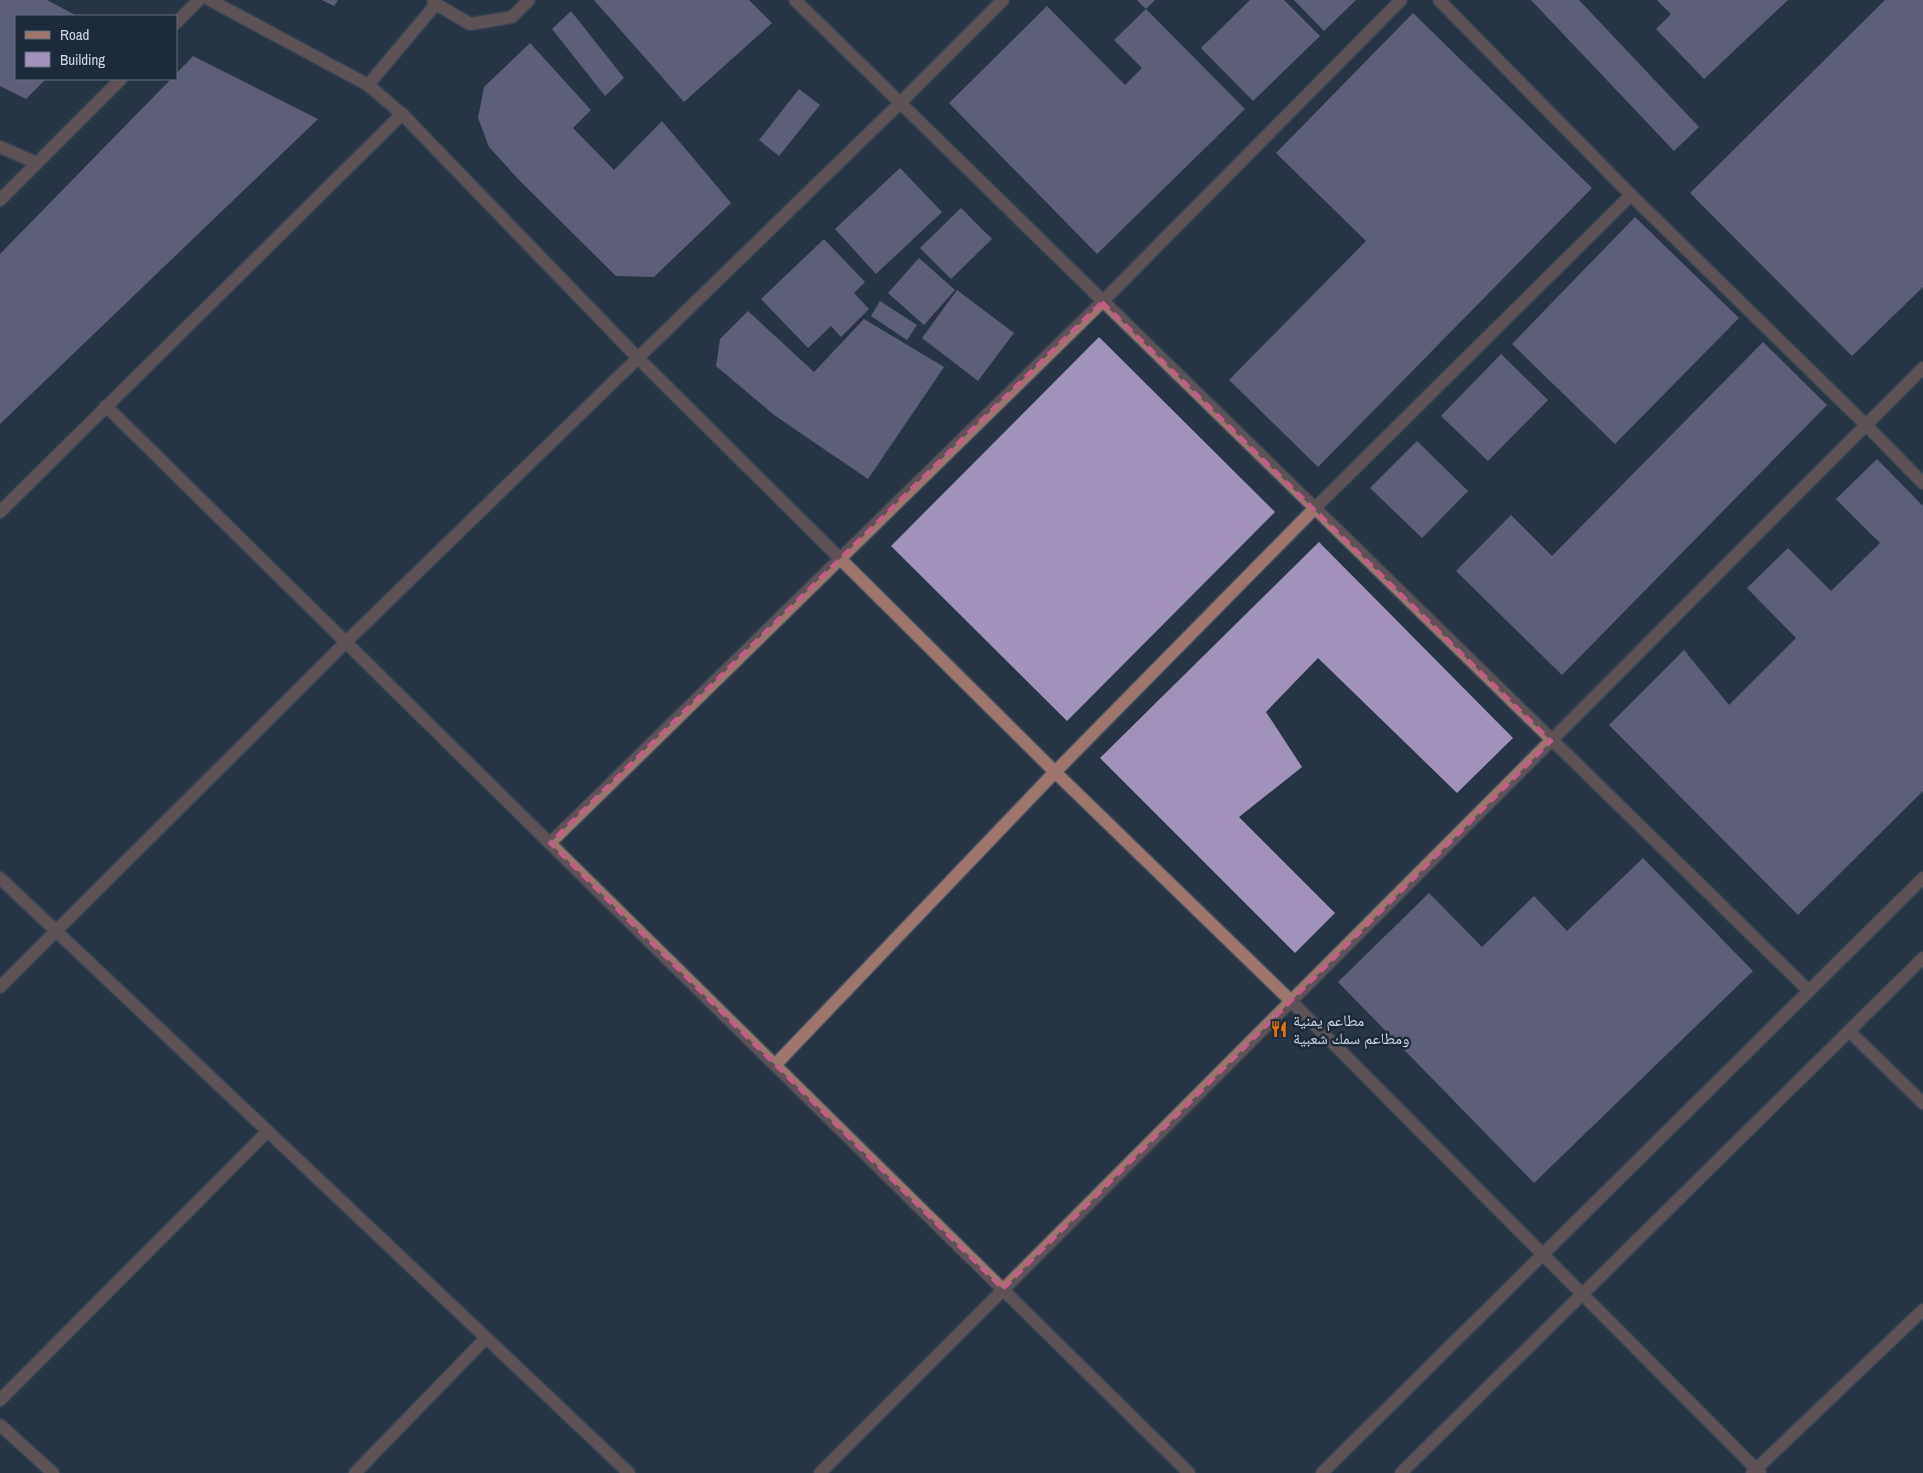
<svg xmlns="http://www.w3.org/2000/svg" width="1923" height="1473" font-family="'Archivo Narrow','Noto Naskh Arabic',sans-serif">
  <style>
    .building { fill: #a192b9 }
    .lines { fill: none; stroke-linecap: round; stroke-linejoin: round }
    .minor-casing { stroke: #445160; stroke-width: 15 }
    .minor { stroke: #9f766e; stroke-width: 12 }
    .marked { fill: none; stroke: #c75b8a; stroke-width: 4; stroke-dasharray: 10 6; stroke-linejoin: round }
    .labels { text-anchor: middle; stroke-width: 5; stroke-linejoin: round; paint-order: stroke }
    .poi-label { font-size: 16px; fill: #cfd7e2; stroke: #1d2a3a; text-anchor: start }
  </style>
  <rect width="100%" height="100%" fill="#263444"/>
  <g class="building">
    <path d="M0,0h47l30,16h-61v63h30l-20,20 -26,-13z"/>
    <path d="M322,0h16l-4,6z"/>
    <path d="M594,0h155l23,23 -88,79z"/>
    <path d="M1137,0h18l-9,9z"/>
    <path d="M1250,0h34l36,36 -67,65 -52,-53z"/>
    <path d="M1294,0h62l-32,31z"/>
    <path d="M1531,0h48l120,127 -25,24z"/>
    <path d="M1657,0h131l-84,79 -48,-50 15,-15z"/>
    <path d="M1885,0h38v287l-71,69 -162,-163z"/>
    <path d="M1047,6l78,79 17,-17 -28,-28 32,-31 99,100 -148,145 -148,-151z"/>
    <path d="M571,11l53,67 -19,18 -53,-67z"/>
    <path d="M1413,13l179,175 -274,279 -89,-87 137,-139 -90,-88z"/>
    <path d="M530,43l61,67 -18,18 41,42 48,-49 69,82 -77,74 -38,-1 -97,-96 -30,-33 -11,-29 6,-31z"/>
    <path d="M193,56l125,63 -318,305v-170l171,-175h5v-5z"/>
    <path d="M799,89l21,16 -41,51 -20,-16z"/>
    <path d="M900,168l42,44 -66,62 -41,-45z"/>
    <path d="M961,208l31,31 -41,40 -31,-31z"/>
    <path d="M1635,217l104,101 -124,126 -103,-100z"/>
    <path d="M824,239l41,43 -11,11 15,16 -28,28 -10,-11 -23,22 -47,-49z"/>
    <path d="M919,258l36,32 -31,35 -36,-32z"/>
    <path d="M957,290l57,43 -36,48 -56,-43z"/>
    <path d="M880,301l37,24 -10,15 -36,-24z"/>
    <path d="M748,311l66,61 50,-53 80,48 -76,112 -94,-64 -58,-49 4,-27z"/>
    <path d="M1099,337l176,175 -208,209 -176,-175z"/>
    <path d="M1763,342l64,63 -265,270 -106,-104 55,-56 41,41z"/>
    <path d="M1501,354l47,46 -60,61 -47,-45z"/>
    <path d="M1417,441l51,50 -46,47 -52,-50z"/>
    <path d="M1877,459l46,47v285l-125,124 -189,-190 75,-75 45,55 67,-67 -49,-50 41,-40 43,43 49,-48 -44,-44z"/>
    <path d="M1319,542l194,196 -56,55 -139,-135 -52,54 36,55 -63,50 96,96 -40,40 -195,-195z"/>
    <path d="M1643,858l110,113 -219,212 -196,-201 91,-89 53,54 52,-51 33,35z"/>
  </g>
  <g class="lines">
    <g class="minor-casing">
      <g id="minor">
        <path d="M210,0l158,85 34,29 236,244 417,414 236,229 469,472"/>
        <path d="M433,0l3,4 34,20 42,-7 17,-17"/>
        <path d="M795,0l1014,991"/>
        <path d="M1439,0l192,195 235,230 57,58"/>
        <path d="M176,23l23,-23"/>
        <path d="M368,85l68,-81"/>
        <path d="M0,147l37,16"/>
        <path d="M0,200l121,-121"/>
        <path d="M106,406l1083,1067"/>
        <path d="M0,512l402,-398"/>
        <path d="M550,843l552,-541 299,-302"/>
        <path d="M0,878l629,595"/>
        <path d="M0,987l346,-345 554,-539 103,-103"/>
        <path d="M1849,1031l74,72"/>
        <path d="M775,1065l280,-293 260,-264 316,-313"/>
        <path d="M0,1400l268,-269"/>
        <path d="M0,1425l53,48"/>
        <path d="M355,1473l131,-135"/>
        <path d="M820,1473l1103,-1105"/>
        <path d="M1322,1473l601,-595"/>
        <path d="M1401,1473l522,-515"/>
        <path d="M1752,1473l171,-163"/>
      </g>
    </g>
    <use href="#minor" class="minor"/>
  </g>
  <path d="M0 0H1923V1473H0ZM1102,302l449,439 -548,548 -453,-446z" fill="#263444" fill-opacity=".55" fill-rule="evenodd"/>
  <path class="marked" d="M1102,302l449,439 -548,548 -453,-446z"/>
  <defs>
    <g id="restaurant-bare" transform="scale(1.35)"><path d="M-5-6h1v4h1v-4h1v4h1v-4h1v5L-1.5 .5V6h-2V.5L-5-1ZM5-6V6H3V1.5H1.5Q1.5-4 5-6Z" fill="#e8710a" stroke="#1d2a3a" stroke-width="2.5" paint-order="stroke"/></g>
  </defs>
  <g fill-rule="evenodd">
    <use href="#restaurant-bare" x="1279" y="1029"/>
  </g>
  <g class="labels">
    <g class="poi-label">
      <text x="1293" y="1026">مطاعم يمنية<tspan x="1293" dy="18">ومطاعم سمك شعبية</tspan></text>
    </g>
  </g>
  <rect x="15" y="15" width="162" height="65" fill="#1d2a3a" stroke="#646f7d"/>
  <rect x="25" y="31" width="25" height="8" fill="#9f766e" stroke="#646f7d"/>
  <text x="60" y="40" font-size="15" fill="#cfd7e2">Road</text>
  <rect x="25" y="52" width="25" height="15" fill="#a192b9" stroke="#646f7d"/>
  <text x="60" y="65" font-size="15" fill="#cfd7e2">Building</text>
</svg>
